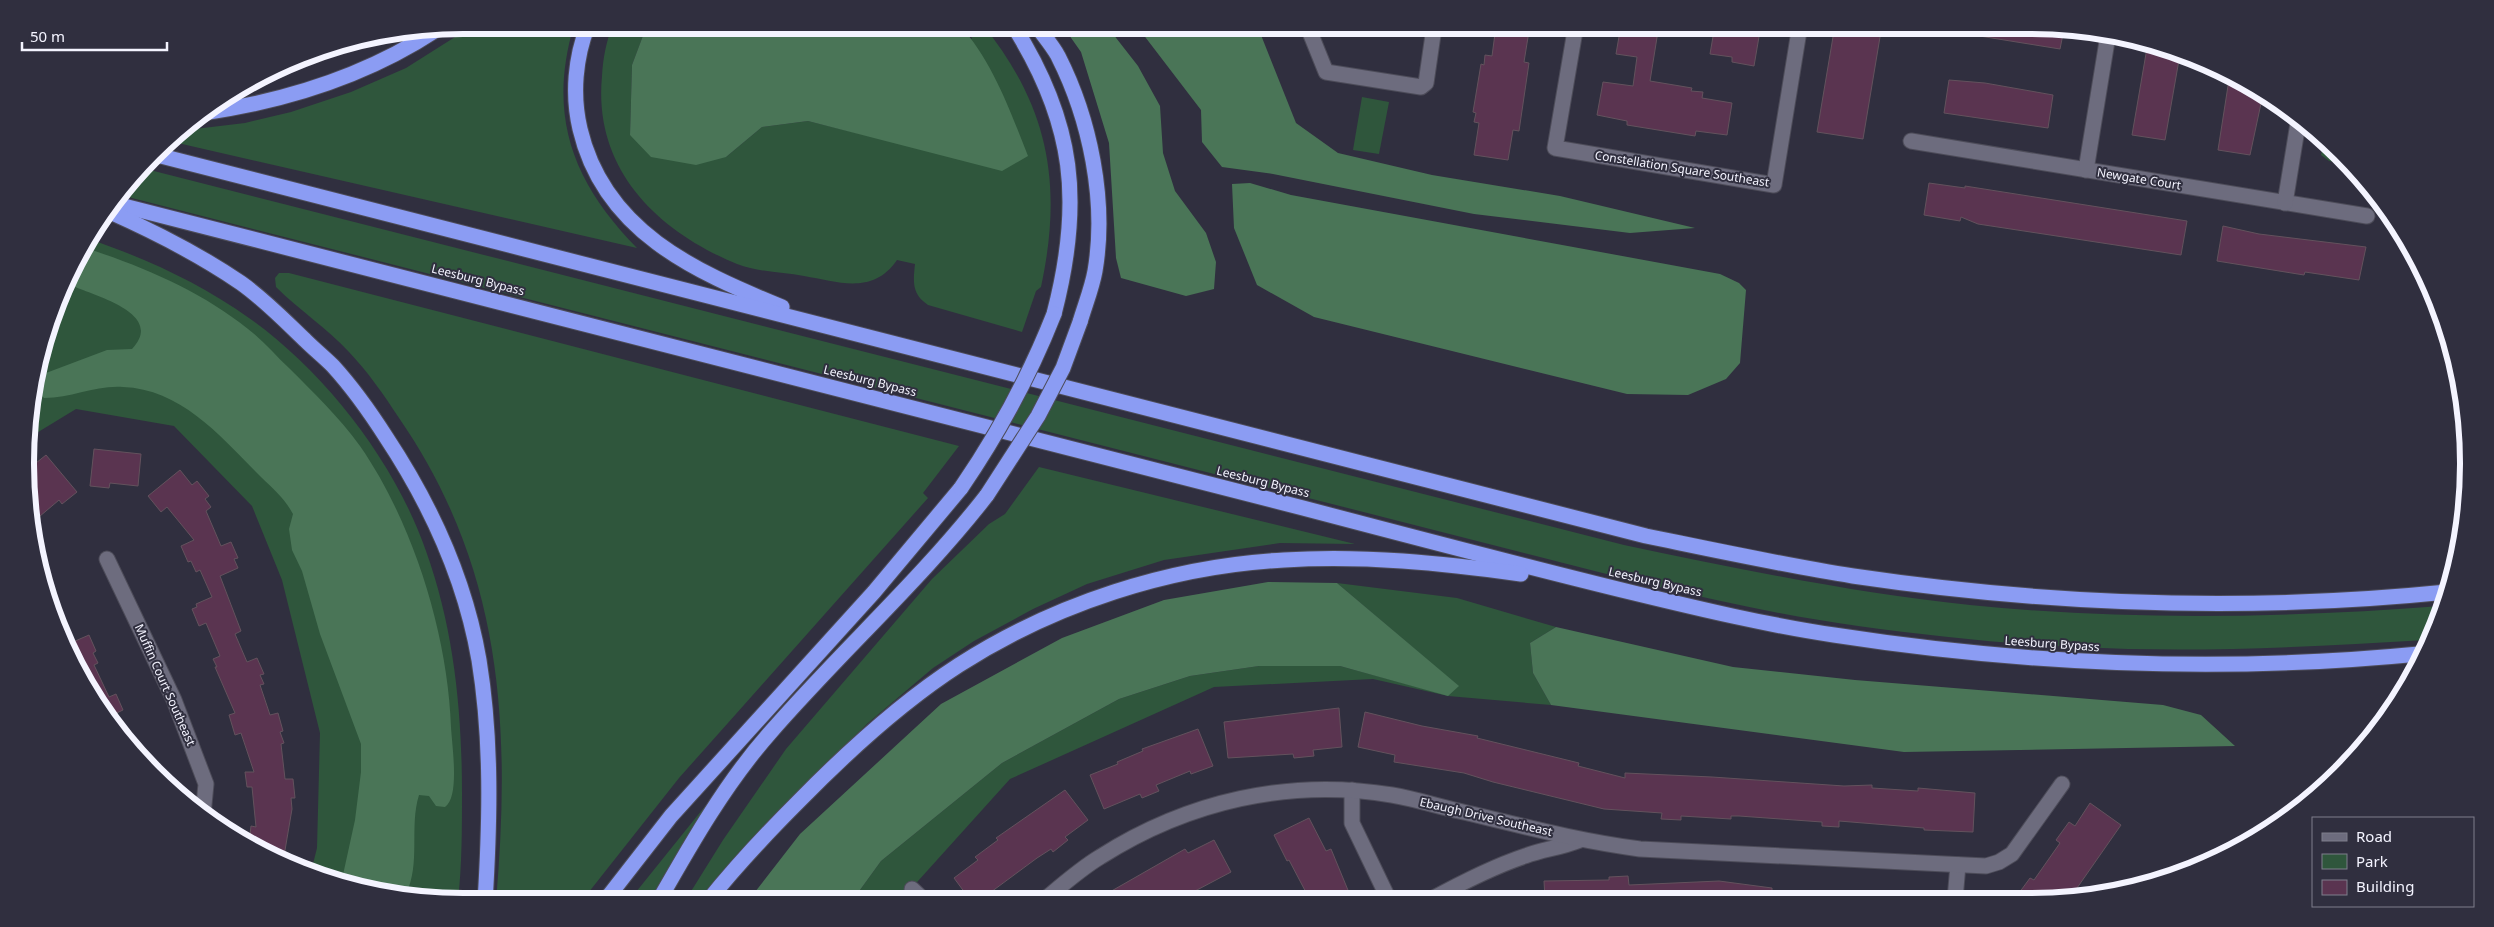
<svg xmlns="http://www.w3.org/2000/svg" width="2494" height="927" font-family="'Noto Sans',sans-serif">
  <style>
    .green { fill: #2f563c }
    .forest { fill: #4a7557 }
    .building { fill: #5a3450; stroke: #63525d }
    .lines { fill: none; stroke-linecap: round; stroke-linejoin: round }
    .minor-casing { stroke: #4d4c59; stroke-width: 17 }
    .highway-casing { stroke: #4d4c59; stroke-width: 17 }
    .minor { stroke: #6d6c7e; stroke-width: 15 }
    .highway { stroke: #8b9cf3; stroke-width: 15 }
    .highway-bridge-casing { stroke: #4d4c59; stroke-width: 17; stroke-linecap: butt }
    .highway-bridge { stroke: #8b9cf3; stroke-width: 15 }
    .labels { text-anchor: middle; stroke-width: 4; stroke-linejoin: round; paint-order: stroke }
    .street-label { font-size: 12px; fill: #f4f4ff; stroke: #302f3f }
    .rim { fill: none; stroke: #f4f4ff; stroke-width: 6 }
  </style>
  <rect width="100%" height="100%" fill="#302f3f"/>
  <g class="green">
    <path d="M474,25h100c-27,91 -1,158 63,223l-468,-107 9,-10 67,-8 46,-11 60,-20 55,-24z"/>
    <path d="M613,25h34l-15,40 -2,70 96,22 36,-30 46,-6 77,19 87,-102 -12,-13h23c66,82 80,159 58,262l-5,4 -14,41 -94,-27c-16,-11 -15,-22 -13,-41l-18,-4c-24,35 -58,22 -93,16 -22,-4 -46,-4 -67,-12 -80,-33 -144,-95 -135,-188 1,-17 4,-35 11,-51z"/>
    <path d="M1362,97l27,5 -10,52 -26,-4z"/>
    <path d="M2324,141l20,18 -4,4 -11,-2 -8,-6z"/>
    <path d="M146,169l1478,376c115,24 229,48 346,60 157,16 314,13 471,1l-15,34c-116,7 -232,13 -348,7 -73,-3 -147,-11 -220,-21 -109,-15 -216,-43 -322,-70l-1412,-360z"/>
    <path d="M89,239c56,19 111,44 160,79 76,54 146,144 177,233 28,78 36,160 36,242 0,36 0,72 -4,108l-108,-14 -39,-15 6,-24 3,-115 -38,-153 -30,-74 -78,-80 -98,-17 -46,28 -1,-31 19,-84 36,-77z"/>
    <path d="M279,273h10l670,173 -36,47 5,5 -249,280 -98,124h-85c15,-177 7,-333 -97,-484 -15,-23 -31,-46 -50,-66 -22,-24 -50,-42 -73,-65l-1,-9z"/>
    <path d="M1039,467l316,77 -75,-1 -116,17 -77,24 -54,25 -59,32 -41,27 -65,55 -74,73 -94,105h-15l38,-61 63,-91 146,-170 57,-55 16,-10z"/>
    <path d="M1337,583l120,15 99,29 -26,16 3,30 18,32 -103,-9 -75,-17 -159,8 -204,92 -110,122h-48l29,-40 121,-98 117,-64 71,-23 69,-10h81l107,29 11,-9z"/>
    <path d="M710,800l-60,102h-22z"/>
  </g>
  <g class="forest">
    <path d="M647,25h313c33,38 50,85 68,131l-26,15 -194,-50 -46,6 -36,30 -30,8 -45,-8 -21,-22 2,-70z"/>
    <path d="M1062,25h44l32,41 22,40 3,47 12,38 31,42 10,29 -2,27 -28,7 -65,-18 -5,-20 -7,-115 -28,-91z"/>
    <path d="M1136,25h121l39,98 42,30 94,22 128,21 135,32 -65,5 -156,-19 -201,-40 -51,-7 -20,-25 -1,-32z"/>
    <path d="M1250,183l41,12 429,79 19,9 7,7 -6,73 -14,16 -38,16 -61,-1 -313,-77 -57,-32 -23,-57 -2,-44z"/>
    <path d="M82,247c58,18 119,44 166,82 15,11 27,26 41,39 25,25 50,49 71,78 53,76 88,189 91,281 1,19 9,70 -6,80l-9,-1 -7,-10 -10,-1c-10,32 2,68 -13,99l-56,-7 -9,-3 14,-64 6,-48v-28l-41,-110 -18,-63 -10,-21 -3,-21 4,-15c-10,-18 -19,-24 -32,-37 -39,-39 -79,-88 -138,-90 -27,-2 -51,11 -79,11l-10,-9 2,-9 10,-7 61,-23 25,-1c35,-37 -42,-54 -66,-66z"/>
    <path d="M1268,582l69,1 122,103 -11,10 -108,-30h-81l-69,10 -71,23 -117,64 -121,98 -29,40h-104l52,-67 141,-130 121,-66 102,-38z"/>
    <path d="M1556,627l177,40 122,13 308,25 38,10 34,31 -331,6 -353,-47 -18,-32 -3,-30z"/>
  </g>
  <g class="building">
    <path d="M1621,25h38l-9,56 42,7 -1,3 12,1 -1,6 30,5 -5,32 -31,-4 -1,5 -68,-11v-4l-30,-6 6,-33 30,4 4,-29 -21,-3z"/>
    <path d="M1715,25h46l-7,41 -22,-4v-5l-22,-3z"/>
    <path d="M1835,25h47l-19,114 -46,-7z"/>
    <path d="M1968,25h62l34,4 -4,20 -93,-15z"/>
    <path d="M1496,26l33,5 -5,31 5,1 -10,68 -6,-1 -5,30 -34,-5 5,-32 -5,-1 2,-9 -3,-1 8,-48 3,1 1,-10 7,1z"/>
    <path d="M2148,42l32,12 -15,86 -33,-5z"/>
    <path d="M2230,73l33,21 -13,61 -32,-5z"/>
    <path d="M1949,80l36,3 68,12 -5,33 -104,-15z"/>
    <path d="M1929,183l36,5v-2l222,35 -6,34 -203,-31 -17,-7 -1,4 -36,-6z"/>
    <path d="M2223,226l36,8 107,13 -7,33 -54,-8 -1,3 -87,-14z"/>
    <path d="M94,449l47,5 -3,32 -28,-3 -1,5 -19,-2z"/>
    <path d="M46,455l31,37 -15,12 -3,-4 -26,22 -2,-55z"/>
    <path d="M180,470l12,15 5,-4 12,15 -4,3 6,8 -5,4 15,35 10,-4 7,16 -4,1 4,9 -18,8 21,55 -6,3 12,28 10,-4 7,16 -4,1 4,9 -4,1 10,30 8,-2 5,18 -3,1 4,11 -3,1 4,35h8l2,19h-4l1,11 -9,53 -14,-5 -20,-13 2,-18 5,1 -4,-40h-5l-2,-15h9l-13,-39 -6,2 -6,-20 6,-2 -20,-46h2l-4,-8 7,-3 -14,-33 -7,3 -7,-17 5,-2 -1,-3 16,-7 -12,-27 -4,2 -5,-11 -3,1 -7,-16 13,-6 -27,-33 -6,5 -13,-16z"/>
    <path d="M89,635l7,16 -3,2 5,10 -4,2 15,32 7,-3 7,16 -15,7 -9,-10 -33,-62z"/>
    <path d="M1339,708l3,39 -29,3 1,6 -20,2 -1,-4 -65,4 -4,-36z"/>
    <path d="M1365,712l57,14 56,10 -1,2 102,25 -1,3 47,12v-5l87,4 132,9 28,-1v3l46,3v-3l57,5 -2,39 -49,-2v-2l-85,-7v6l-17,-1v-4l-83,-6h-8v3l-50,-3v4l-20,-1 1,-6 -58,-4 -111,-27 -29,-9 -70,-11 1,-7 -37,-8z"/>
    <path d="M1198,729l15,37 -22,8 -1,-3 -34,14 3,6 -17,7 -2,-4 -36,15 -14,-34 28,-11 -1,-2 26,-11 -1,-2z"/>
    <path d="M1065,790l23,30 -23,17 3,3 -15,12 -2,-3 -14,9 -46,34 2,3 -8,6h-14l-17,-23 24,-18 -3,-3 23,-17 -2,-2z"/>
    <path d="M2090,803l31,22 -51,73h-42l-9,-5 11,-15 4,2 26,-37 -4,-3 13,-18 6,4z"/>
    <path d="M1309,818l17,33 5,-2 19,46 -12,5h-28l-21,-40 -2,1 -13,-26z"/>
    <path d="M1214,840l17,32 -53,28 -84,1 91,-52 3,4z"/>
    <path d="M1628,876l1,9 90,-4 53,7v11h-227l-1,-18 65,-1v-3z"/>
  </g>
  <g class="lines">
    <g class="minor-casing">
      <g id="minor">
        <path d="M1307,25l19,47 95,15 5,-4 8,-55 -18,-3"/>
        <path d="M1576,25l-21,123 219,37 26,-160"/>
        <path d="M1911,141l456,75"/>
        <path d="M2086,170l22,-135"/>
        <path d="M2285,203l14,-86"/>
        <path d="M107,559l67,141 32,84 -3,31"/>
        <path d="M1352,790v33l37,77"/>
        <path d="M912,889l13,12"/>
        <path d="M1955,899l3,-34"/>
        <path d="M1430,900c31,-17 62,-33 95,-44 19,-7 35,-8 55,-16"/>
        <path d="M1043,901c18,-15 37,-32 57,-44 88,-56 189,-79 292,-62 23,4 45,11 67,16 60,14 119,30 181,38l346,17 13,-4 13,-8 50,-70"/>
      </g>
    </g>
    <g class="highway-casing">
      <g id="highway">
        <path d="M588,25c-13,33 -16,70 -8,104 24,102 114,142 202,178"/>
        <path d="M1013,25c62,98 70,178 41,289"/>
        <path d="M1036,25c7,10 16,20 22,31 32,63 49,145 37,215 -3,17 -10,34 -15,51"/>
        <path d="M203,113c83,-12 163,-37 233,-83"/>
        <path d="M157,155l1489,381c68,14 137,29 207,40 196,29 397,36 594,16"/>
        <path d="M116,204l1187,304c110,29 220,58 331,85 66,16 133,32 200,42 194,30 390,38 585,19"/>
        <path d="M110,212c45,20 90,43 131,71 24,17 43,37 64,57 9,9 19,17 28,26 20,22 37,46 53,71 45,68 79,142 93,223 13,80 11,161 6,242"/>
        <path d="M708,901c28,-35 59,-68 91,-100 49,-50 101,-98 160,-136 95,-61 211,-99 325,-105 79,-5 158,3 237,14"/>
        <path d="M604,902l67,-86 203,-224 87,-104"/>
        <path d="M658,902c33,-58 67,-118 111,-168 71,-82 152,-154 218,-239"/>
      </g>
    </g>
    <use href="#minor" class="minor"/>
    <use href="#highway" class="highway"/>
    <g class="highway-bridge-casing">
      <g id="highway-bridge">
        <path d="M961,488c37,-54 69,-113 93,-174"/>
        <path d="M987,495l51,-79 25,-48 17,-46"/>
      </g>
    </g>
    <use href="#highway-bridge" class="highway-bridge"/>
  </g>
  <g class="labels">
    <g class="street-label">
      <text transform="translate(1682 169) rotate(9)" y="4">Constellation Square Southeast</text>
      <text transform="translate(2139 179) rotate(9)" y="4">Newgate Court</text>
      <text transform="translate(478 280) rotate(14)" y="4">Leesburg Bypass</text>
      <text transform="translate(870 381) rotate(14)" y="4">Leesburg Bypass</text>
      <text transform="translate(1263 482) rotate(14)" y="4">Leesburg Bypass</text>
      <text transform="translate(1655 582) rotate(13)" y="4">Leesburg Bypass</text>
      <text transform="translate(2052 644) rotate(4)" y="4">Leesburg Bypass</text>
      <text transform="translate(165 685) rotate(66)" y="4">Muffin Court Southeast</text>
      <text transform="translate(1486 817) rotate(13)" y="4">Ebaugh Drive Southeast</text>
    </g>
  </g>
  <path d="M0 0H2494V927H0ZM463 34H2031A429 429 0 0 1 2460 463V464A429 429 0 0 1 2031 893H463A429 429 0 0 1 34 464V463A429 429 0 0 1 463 34Z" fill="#302f3f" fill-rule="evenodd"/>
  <path class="rim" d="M463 34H2031A429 429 0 0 1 2460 463V464A429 429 0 0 1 2031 893H463A429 429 0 0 1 34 464V463A429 429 0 0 1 463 34Z"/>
  <rect x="2312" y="817" width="162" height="90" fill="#302f3f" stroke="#7e7e8c"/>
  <rect x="2322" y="833" width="25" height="8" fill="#6d6c7e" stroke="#7e7e8c"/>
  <text x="2356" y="842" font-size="15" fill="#f4f4ff">Road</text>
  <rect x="2322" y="854" width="25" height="15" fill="#2f563c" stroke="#7e7e8c"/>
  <text x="2356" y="867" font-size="15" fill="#f4f4ff">Park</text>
  <rect x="2322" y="880" width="25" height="15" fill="#5a3450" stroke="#7e7e8c"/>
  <text x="2356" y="892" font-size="15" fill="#f4f4ff">Building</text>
  <path d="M22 42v8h145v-8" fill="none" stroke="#f4f4ff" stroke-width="2.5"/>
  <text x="30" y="42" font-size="15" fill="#f4f4ff" stroke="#302f3f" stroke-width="4" paint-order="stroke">50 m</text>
</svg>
